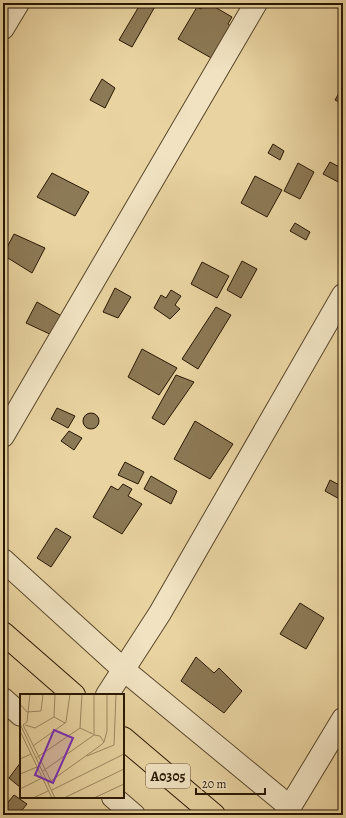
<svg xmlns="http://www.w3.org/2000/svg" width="346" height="818" font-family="Alegreya,serif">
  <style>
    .building { fill: #8c7955; stroke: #281702 }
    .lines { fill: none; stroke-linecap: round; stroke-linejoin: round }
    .minor-casing { stroke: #58462a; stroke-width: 24 }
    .trunk-casing { stroke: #281702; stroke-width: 24 }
    .minor { stroke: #f1e3c2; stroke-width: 22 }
    .trunk { stroke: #e9d4a1; stroke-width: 22 }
    .labels { text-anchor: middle; stroke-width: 4; stroke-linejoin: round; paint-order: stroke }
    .shield { fill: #f1e3c2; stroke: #64543c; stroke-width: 1 }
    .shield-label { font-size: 14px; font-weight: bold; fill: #281702 }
    .inset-road { fill: none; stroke: #9c8861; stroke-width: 1 }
    .view { fill: #7b2cbf; fill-opacity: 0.15; stroke: #7b2cbf; stroke-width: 2 }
    .inset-edge { fill: none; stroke: #281702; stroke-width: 2 }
  </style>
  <rect width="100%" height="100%" fill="#e9d4a1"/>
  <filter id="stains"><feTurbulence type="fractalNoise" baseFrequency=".005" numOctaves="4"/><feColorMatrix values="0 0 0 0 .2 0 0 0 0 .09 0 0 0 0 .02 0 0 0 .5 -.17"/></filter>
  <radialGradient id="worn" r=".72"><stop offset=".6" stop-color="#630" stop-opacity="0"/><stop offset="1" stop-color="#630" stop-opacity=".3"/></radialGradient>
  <g class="building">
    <path d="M141,3h16l-25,44 -13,-7z"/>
    <path d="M204,3h4l24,14 -4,7 4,3 -19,32 -35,-20 19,-32 4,2z"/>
    <path d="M102,79l13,9 -10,20 -15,-8z"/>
    <path d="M343,86v18l-8,-4z"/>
    <path d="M273,144l11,7 -4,9 -12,-7z"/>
    <path d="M330,162l13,7 -1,15 -19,-10z"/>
    <path d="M298,163l16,9 -14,27 -16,-8z"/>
    <path d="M52,173l37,19 -14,24 -38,-19z"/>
    <path d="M255,176l27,14 -15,27 -26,-14z"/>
    <path d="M295,223l15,9 -4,8 -16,-9z"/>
    <path d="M14,234l31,14 -13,25 -29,-18z"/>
    <path d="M242,261l15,8 -16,29 -14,-8z"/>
    <path d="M202,262l27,14 -12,22 -26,-14z"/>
    <path d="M115,288l16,9 -13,21 -15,-6z"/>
    <path d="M171,290l10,6 -6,9 5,4 -10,10 -16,-11 7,-13 5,3z"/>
    <path d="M37,302l28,16 -11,18 -28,-13z"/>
    <path d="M216,307l15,8 -33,54 -16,-10z"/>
    <path d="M142,349l35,19 -18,27 -31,-18z"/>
    <path d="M176,375l18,7 -30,43 -12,-7z"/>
    <path d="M57,408l18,8 -7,12 -17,-9z"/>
    <circle cx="91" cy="421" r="8"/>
    <path d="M195,421l38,23 -23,35 -36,-20z"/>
    <path d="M69,431l13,7 -8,12 -13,-9z"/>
    <path d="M125,462l19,10 -6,12 -20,-9z"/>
    <path d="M151,476l26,15 -6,13 -27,-15z"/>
    <path d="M330,480l13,7v14l-18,-10z"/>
    <path d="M123,484l9,5 -4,7 14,8 -20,30 -29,-17 18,-31 7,4z"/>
    <path d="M56,528l15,9 -20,30 -14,-9z"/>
    <path d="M300,603l24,15 -18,31 -26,-15z"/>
    <path d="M196,657l18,16 5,-5 23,23 -18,22 -43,-32z"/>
    <path d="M21,762v26l-12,-10z"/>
    <path d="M14,795l13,9 -9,11h-15v-7z"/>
  </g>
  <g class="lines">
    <g class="minor-casing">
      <g id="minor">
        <path d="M3,28l15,-25"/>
        <path d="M3,436l253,-433"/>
        <path d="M3,560l121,110 166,137"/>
        <path d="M107,695l53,-82 183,-318"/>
        <path d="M3,699l18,16"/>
        <path d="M113,797l21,18"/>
        <path d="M285,815l58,-96"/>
      </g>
    </g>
    <g class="trunk-casing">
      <g id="trunk">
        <path d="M3,633l71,62"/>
        <path d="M123,738l91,77"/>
      </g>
    </g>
    <use href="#minor" class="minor"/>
    <use href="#trunk" class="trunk"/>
  </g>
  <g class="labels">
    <rect class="shield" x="146" y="764" width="44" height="24" rx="3"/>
    <g class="shield-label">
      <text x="168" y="781">A0305</text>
    </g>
  </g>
  <g transform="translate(20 694)">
    <rect width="104" height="104" fill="#e9d4a1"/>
    <path class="inset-road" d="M0,10l7,8 14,-1 2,-17M34,23l11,6 1,-1 4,-28M34,23l1,-23M0,30l35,74M3,31l28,56M3,31l4,-3 3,-28M5,31l10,3 19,-11M60,34l13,6M0,37l32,67M84,48l3,-11v-37M13,52l32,-23M67,62l27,-11 2,-51M16,64l44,-30 2,-34M0,65l11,-5M23,77l51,-36v-41M0,80l17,-7M28,89l53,-38 3,-3 -4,-6 -6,-1M0,95l22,-11M32,96l72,-36M13,104l15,-7M44,104l60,-29M74,104l30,-14"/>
    <path class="view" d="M34,36l19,8 -20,45 -18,-8z"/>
    <rect width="104" height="104" class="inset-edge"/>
  </g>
  <rect width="346" height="818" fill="none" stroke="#e9d4a1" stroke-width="16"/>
  <rect x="4" y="4" width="338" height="810" fill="none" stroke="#281702" stroke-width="2"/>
  <rect x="8" y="8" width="330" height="802" fill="none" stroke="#281702"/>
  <path d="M196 788v6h69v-6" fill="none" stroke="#281702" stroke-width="2"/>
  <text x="202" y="788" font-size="12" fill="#281702" stroke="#f1e3c2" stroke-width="3" paint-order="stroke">20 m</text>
  <rect width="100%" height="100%" filter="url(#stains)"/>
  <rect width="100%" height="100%" fill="url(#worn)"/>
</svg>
